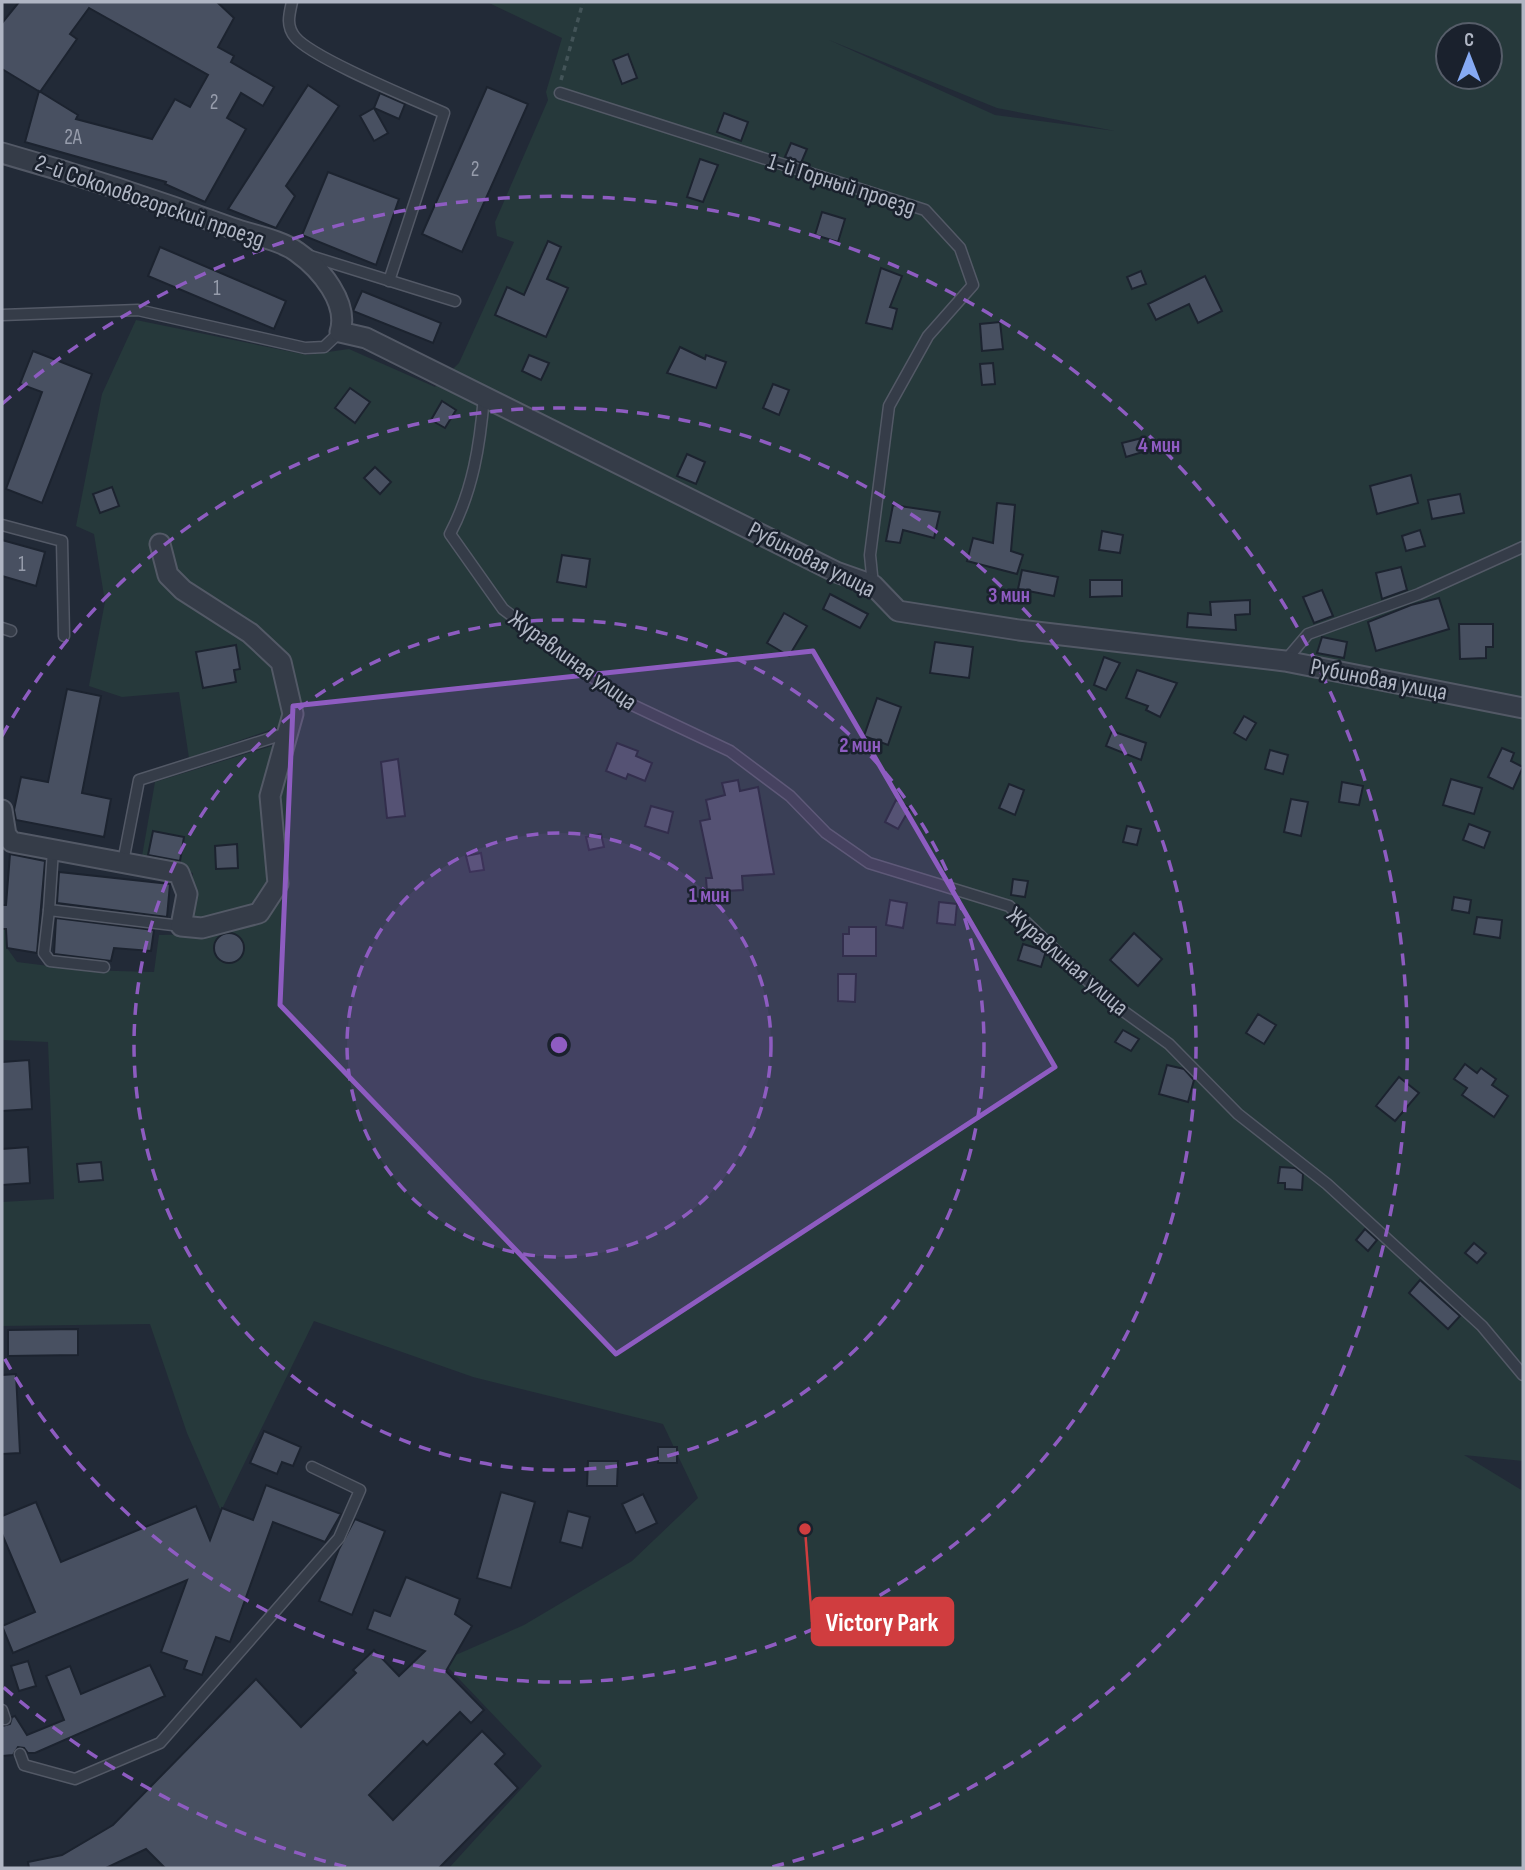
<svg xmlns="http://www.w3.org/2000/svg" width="1525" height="1870" font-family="'Sofia Sans Condensed',sans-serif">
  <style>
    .green { fill: #26393b; fill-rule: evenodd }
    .building { fill: #485061; stroke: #1c232f; stroke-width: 2 }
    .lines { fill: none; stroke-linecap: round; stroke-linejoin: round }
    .service-casing { stroke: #535966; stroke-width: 13 }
    .minor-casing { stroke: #535966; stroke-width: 23 }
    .path { stroke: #435458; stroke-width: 3.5; stroke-dasharray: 5 5; stroke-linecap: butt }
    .service { stroke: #353c48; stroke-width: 10 }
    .minor { stroke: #353c48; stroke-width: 19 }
    .marked { fill: #8e5cc1; fill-opacity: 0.2; stroke: #8e5cc1; stroke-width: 5; stroke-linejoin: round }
    .ring { fill: none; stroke: #8e5cc1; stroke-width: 3.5; stroke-dasharray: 12 9 }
    .labels { text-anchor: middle; stroke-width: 5; stroke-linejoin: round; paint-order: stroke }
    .number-label { font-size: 21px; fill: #969cab }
    .street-label { font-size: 24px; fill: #b0b6c4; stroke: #1a212d }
    .centre { fill: #8e5cc1; stroke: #1a212d; stroke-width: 3.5 }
    .ring-label { font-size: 21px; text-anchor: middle; font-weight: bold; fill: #8e5cc1; stroke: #1a212d; stroke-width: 5; stroke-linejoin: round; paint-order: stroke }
    .leader { fill: none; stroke: #d03d3f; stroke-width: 2.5 }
    .callout-dot { fill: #d03d3f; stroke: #1a212d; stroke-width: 2.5 }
    .callout { fill: #d03d3f; stroke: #d03d3f; stroke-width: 2.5 }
    .callout-label { font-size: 26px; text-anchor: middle; font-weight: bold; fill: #fff }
  </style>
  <rect width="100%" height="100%" fill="#222a37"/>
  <g class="green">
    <path d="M487,2h1036v1459l-59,-6 59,36v377h-1074l93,-102 -100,-105 82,-36 108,-64 66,-63 -35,-74 -190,-47 -159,-56 -93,190 -34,-78 -37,-109 -148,2v-124l52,-3 -6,-157 -46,-2v-111h4l1,19 10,14 64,8 73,2 5,-37 45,-1 73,-36 -1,-99 8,-74 -95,33 -10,-66 -57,5 -33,-11 16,-84 -11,-68 -18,-8 26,-132 34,-74 171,35 42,-6 86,38 24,-24 55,-121 -17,-6 -2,-14 53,-122 -2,-8 16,-54zM1448,35h42v42h-42zM829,40l168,68 118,23 -120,-16z"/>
    <path d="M278,744l-6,137 -19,28 -58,13 -6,-5 4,-44 -52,-11 14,-80z"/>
  </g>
  <g class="building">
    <path d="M19,2h198l17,16 -16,29 16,9 -3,6 43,25 -11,19 -22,-13 -14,25 19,11 -41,73 -40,-18 1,-2 -141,-40 14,-51 39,24 -2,4 76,20 23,-40 15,8 18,-32 -119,-67 -19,26 7,5 -37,53 -38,-23v-46z"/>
    <path d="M628,54l9,24 -15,6 -9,-24z"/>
    <path d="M308,85l31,21 -53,80 9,10 -19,32 -48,-19z"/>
    <path d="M487,87l41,17 -66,148 -40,-18z"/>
    <path d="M380,93l25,11 -6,15 -25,-11z"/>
    <path d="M374,108l14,25 -14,8 -14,-25z"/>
    <path d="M724,113l24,9 -7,19 -24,-9z"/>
    <path d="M791,143l16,6 -6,14 -16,-6z"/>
    <path d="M700,159l18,6 -15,37 -16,-5z"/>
    <path d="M328,172l71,27 -23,66 -74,-30z"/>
    <path d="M822,212l23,7 -7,23 -23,-7z"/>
    <path d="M548,241l13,6 -14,32 21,9 -22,49 -51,-22 12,-28 17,8z"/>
    <path d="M160,247l126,54 -12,28 -126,-53z"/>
    <path d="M881,268l21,8 -12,31 7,2 -5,20 -26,-6z"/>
    <path d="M1141,271l5,13 -14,5 -5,-12z"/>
    <path d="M1205,276l17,35 -24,12 -9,-19 -33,16 -8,-16z"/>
    <path d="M362,291l79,32 -8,20 -80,-32z"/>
    <path d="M1000,322l3,27 -21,2 -2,-27z"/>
    <path d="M680,347l25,12 1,-4 20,7 -10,26 -49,-15z"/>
    <path d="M33,351l59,23 -50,129 -36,-14 36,-97 -22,-8z"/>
    <path d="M529,355l20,8 -8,17 -19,-9z"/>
    <path d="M993,363l2,21 -13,1 -2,-21z"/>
    <path d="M773,384l16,6 -10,25 -16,-7z"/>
    <path d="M350,388l20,14 -15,21 -20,-15z"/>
    <path d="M442,401l14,9 -11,18 -14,-8z"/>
    <path d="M1142,438l4,13 -20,6 -4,-14z"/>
    <path d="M687,454l18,8 -9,22 -19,-8z"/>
    <path d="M375,467l16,15 -11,12 -16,-16z"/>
    <path d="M1411,475l7,28 -41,11 -7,-28z"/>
    <path d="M112,487l7,19 -19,7 -7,-19z"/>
    <path d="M1460,494l4,19 -32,6 -4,-19z"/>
    <path d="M997,503l18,2 -4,46 12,4 -6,19 -50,-13 6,-23 20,5z"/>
    <path d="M893,505l47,7 -6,26 -31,-8 -3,13 -14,-2z"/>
    <path d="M1420,530l5,16 -19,5 -4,-15z"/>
    <path d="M1102,531l21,4 -3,18 -21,-3z"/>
    <path d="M2,540l43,12 -9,34 -34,-10z"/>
    <path d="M562,555l28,4 -4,28 -29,-5z"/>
    <path d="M1401,567l6,23 -25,9 -6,-26z"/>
    <path d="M1022,570l36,7 -4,19 -36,-7z"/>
    <path d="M1090,580h32v16l-32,1z"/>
    <path d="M1322,590l11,26 -19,7 -11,-26z"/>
    <path d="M830,594l38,20 -8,14 -37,-19z"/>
    <path d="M1439,598l10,31 -73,22 -8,-29 43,-17z"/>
    <path d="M1250,600v14l-15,1 1,15 -49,-3 1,-14 23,2 -1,-13z"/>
    <path d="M784,613l23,13 -18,30 -22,-13z"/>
    <path d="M1459,624h34v23h-7v11l-26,1z"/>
    <path d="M1322,637l25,5 -3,16 -27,-5z"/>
    <path d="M935,642l38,5 -4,31 -39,-5z"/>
    <path d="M236,645l4,24 -6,1 2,12 -33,6 -7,-36z"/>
    <path d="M1104,657l16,6 -14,27 -12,-5z"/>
    <path d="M1137,670l40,13 -17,34 -14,-7 2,-4 -22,-8z"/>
    <path d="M67,689l34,7 -19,97 29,6 -7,38 -88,-17 -2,-10 7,-33 27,5z"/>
    <path d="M877,698l24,9 -13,38 -24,-9z"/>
    <path d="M1244,716l12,7 -10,17 -12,-7z"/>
    <path d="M1112,731l34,12 -5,17 -35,-14z"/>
    <path d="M617,743l21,8 -2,5 16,7 -7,18 -17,-7 -2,5 -20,-8z"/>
    <path d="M1502,748l12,5 -3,8 12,6 -10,22 -25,-12z"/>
    <path d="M1270,750l18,5 -5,19 -18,-5z"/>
    <path d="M398,759l7,57 -18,2 -6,-56z"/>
    <path d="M1451,779l31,9 -8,26 -31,-9z"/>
    <path d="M738,780l2,11 18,-4 16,87 -32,2 1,14 -36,2 -1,-14h6l-12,-57 10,-2 -4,-19 19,-5 -3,-12z"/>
    <path d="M1342,782l21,4 -4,19 -20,-3z"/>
    <path d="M1009,784l15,6 -9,25 -16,-7z"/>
    <path d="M1291,799l17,3 -7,34 -17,-4z"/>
    <path d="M896,800l14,8 -12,21 -13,-7z"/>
    <path d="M651,806l22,6 -5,21 -23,-7z"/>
    <path d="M1469,824l21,8 -6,16 -21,-8z"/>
    <path d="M1127,826l14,3 -4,16 -14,-3z"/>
    <path d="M153,831l31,6 -4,24 -32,-6z"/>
    <path d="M601,834l3,13 -15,3 -3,-13z"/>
    <path d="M237,844l1,24 -22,1 -1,-23z"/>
    <path d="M481,853l3,17 -14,2 -4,-16z"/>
    <path d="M10,854l35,7 -8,92 -30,-5 -1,-19h-4v-24h4z"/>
    <path d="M59,872l111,12 -3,33 -110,-14z"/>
    <path d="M1013,879l15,2 -3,16 -14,-2z"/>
    <path d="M1454,897l17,3 -2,13 -17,-3z"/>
    <path d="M890,900l17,3 -4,25 -17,-3z"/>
    <path d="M939,902l18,2 -2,21 -18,-2z"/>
    <path d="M1477,917l25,3 -2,18 -26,-4z"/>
    <path d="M56,918l98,12 -3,21 -37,-3 -3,13 -57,-7z"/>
    <path d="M849,927h27v29h-33v-22h6z"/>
    <path d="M1134,933l28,26 -24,27 -28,-26z"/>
    <circle cx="229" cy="948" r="15"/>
    <path d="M1023,944l23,7 -5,16 -23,-7z"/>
    <path d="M838,974h18l-1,28 -17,-1z"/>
    <path d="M1258,1014l18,11 -12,19 -18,-11z"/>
    <path d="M1123,1030l16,9 -8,12 -16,-9z"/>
    <path d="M29,1060l3,49 -30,2v-49z"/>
    <path d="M1465,1064l12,9 4,-5 15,11 -4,6 16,11 -14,21 -32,-22 5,-7 -13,-9z"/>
    <path d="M1167,1065l17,4 10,11 -6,22 -29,-8z"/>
    <path d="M1399,1077l20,16 -24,28 -19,-15z"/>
    <path d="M28,1147l2,36 -28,2v-36z"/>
    <path d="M101,1162l2,18 -24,2 -2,-18z"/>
    <path d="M1280,1167l15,1 8,6 -1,16 -17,-1v-6h-7z"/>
    <path d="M1365,1229l12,11 -9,11 -12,-11z"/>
    <path d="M1474,1243l12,10 -9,10 -12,-10z"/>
    <path d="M1420,1280l40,36 -12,13 -39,-36z"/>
    <path d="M78,1329v26l-70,1v-26z"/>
    <path d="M16,1374l4,79 -18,1v-79z"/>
    <path d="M264,1431l37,16 -8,19 -11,-4 -5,12 -27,-11z"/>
    <rect x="658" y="1447" width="19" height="16"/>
    <path d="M588,1461h30l-1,25h-30z"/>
    <path d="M266,1485l75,29 -16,28 -52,-20 -43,120 -14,-5 -14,38 -18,-6 3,-8 -26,-9 26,-72 -174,73 -11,-27 33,-14 -33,-78v-18l34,-14 25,60 135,-56 14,34 12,-32 31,12z"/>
    <path d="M501,1492l34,10 -24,86 -34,-10z"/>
    <path d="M643,1494l14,29 -21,10 -14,-29z"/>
    <path d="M568,1511l22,6 -8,31 -22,-6z"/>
    <path d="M355,1519l30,12 -33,84 -33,-14 20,-52z"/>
    <path d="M406,1577l54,22 -5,15 17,12 -26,45 38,39 -13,13 -11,-11 -33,33 -4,-4 -54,54 24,25 89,-89 23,23 -10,10 23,24 -79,80h-274l-19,-19 -40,19h-77l-1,-6 34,-7 51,-30 143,-146 45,48 55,-54 -3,-3 21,-20 25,26 26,-25 -58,-22 7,-19 16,6z"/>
    <path d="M28,1661l8,25 -17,5 -8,-25z"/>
    <path d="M150,1665l15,31 -130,57h-7l-4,-5 -6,-1 -5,8 -11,1v-30l8,-2 2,-7 3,-1 12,19 37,-15 -18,-44 24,-10 11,28z"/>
  </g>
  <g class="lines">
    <g class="service-casing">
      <g id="service">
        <path d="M292,2c-3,13 -6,24 3,35 17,21 120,63 149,76l-55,168"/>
        <path d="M560,93l365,117 35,38 13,37 -45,51 -39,70 -19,149 3,30"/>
        <path d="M307,255l148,46"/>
        <path d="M2,315l136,-5 167,38 19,-1 16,-15"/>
        <path d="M484,396c-4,49 -11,94 -34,138l53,75 121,92 106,50 60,45 36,37 43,30 140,43 99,94 61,44 69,70 89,70 155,142 41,49"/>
        <path d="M2,525l60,16 2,95"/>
        <path d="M2,628l9,3"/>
        <path d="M1285,661l23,-27 111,-40 104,-47"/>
        <path d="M53,850l-4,60 132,16"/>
        <path d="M121,861l3,-4 15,-77 148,-47"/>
        <path d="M49,910l-5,43 6,8 54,6"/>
        <path d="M2,1710l3,9"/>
        <path d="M20,1754l4,11 51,14 85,-36 179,-205 21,-48 -48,-23"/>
      </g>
    </g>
    <g class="minor-casing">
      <g id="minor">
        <path d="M2,153c78,22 154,47 230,75 20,7 49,12 65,24 24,17 52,51 43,80l26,6 470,234 37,13 25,26 121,19 266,31 238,47"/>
        <path d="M2,810l4,25 6,7 167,31 8,21 -6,32 21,2 57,-15 19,-29 -8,-88 23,-82 -12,-52 -31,-29 -67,-43 -15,-15 -8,-31"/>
      </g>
    </g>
    <path class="path" d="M561,80l22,-78"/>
    <use href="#service" class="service"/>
    <use href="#minor" class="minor"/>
  </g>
  <path class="marked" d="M813,651l242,416 -439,287 -336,-349 13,-299z"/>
  <circle cx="559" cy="1045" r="212" fill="#8e5cc1" fill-opacity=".12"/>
  <g class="ring">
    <circle cx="559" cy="1045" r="212"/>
    <circle cx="559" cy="1045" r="425"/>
    <path d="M2 736A637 637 0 1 1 2 1354"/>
    <path d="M346 1867A849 849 0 0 1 2 1686M2 404A849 849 0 1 1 772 1867"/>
  </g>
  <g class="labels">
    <g class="number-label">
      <text x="214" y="109">2</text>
      <text x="73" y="144">2А</text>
      <text x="475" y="176">2</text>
      <text x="217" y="295">1</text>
      <text x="22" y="571">1</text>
    </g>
    <g class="street-label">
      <text transform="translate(842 184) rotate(18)" y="8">1-й Горный проезд</text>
      <text transform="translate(150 201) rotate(19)" y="8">2-й Соколовогорский проезд</text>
      <text transform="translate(812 559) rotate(27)" y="8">Рубиновая улица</text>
      <text transform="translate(573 660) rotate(36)" y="8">Журавлиная улица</text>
      <text transform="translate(1379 679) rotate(11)" y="8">Рубиновая улица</text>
      <text transform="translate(1068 961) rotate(41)" y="8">Журавлиная улица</text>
    </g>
  </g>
  <circle cx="559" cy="1045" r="10" class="centre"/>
  <g class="ring-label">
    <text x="1159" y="452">4 мин</text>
    <text x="1009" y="602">3 мин</text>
    <text x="860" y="752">2 мин</text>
    <text x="709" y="902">1 мин</text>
  </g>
  <path class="leader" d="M805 1529L812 1622"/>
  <circle class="callout-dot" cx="805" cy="1529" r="7"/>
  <rect class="callout" x="812" y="1598" width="141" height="47" rx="7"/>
  <g class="callout-label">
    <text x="882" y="1631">Victory Park</text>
  </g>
  <rect width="1525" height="1870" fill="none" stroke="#b0b6c4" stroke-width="7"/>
  <g transform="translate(1469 56)"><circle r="33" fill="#1a212d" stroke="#565d69" stroke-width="2"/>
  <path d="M0-5L12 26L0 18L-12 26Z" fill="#86aaf3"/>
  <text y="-10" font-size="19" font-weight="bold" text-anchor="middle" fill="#b0b6c4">С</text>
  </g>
</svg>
